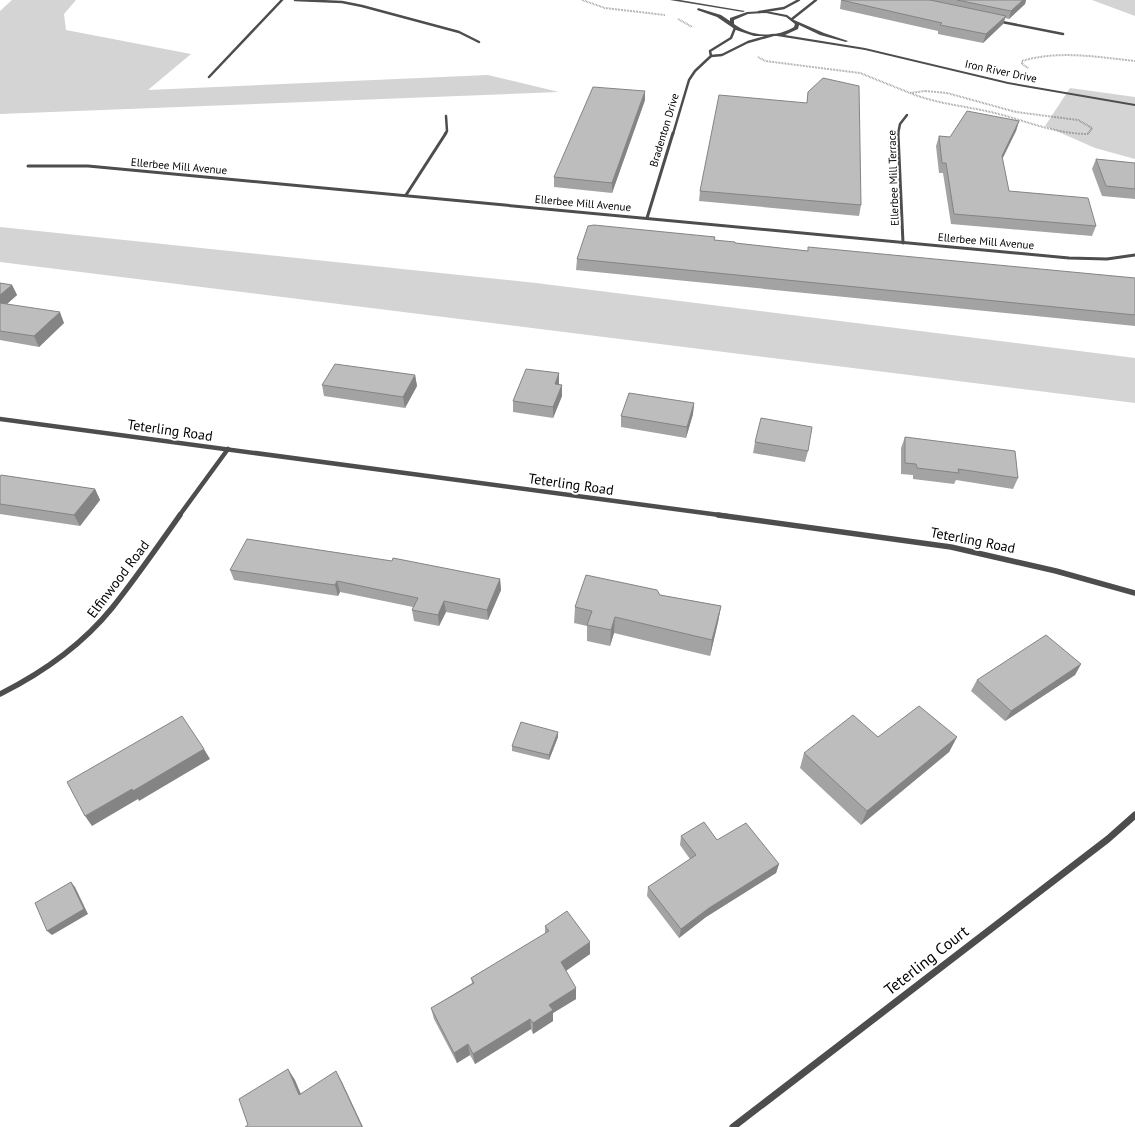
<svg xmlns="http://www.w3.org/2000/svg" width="1135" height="1127" font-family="'PT Sans',sans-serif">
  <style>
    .green { fill: #d4d4d4 }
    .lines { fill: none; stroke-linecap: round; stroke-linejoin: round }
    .path { stroke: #6f6f6f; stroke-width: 2; stroke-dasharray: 0.5 1; stroke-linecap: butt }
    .minor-far4 { stroke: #4d4d4d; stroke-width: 2.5 }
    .minor-far3 { stroke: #4d4d4d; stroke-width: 3 }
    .minor-far2 { stroke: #4d4d4d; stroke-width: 4.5 }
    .minor-far1 { stroke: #4d4d4d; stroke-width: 5.5 }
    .minor { stroke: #4d4d4d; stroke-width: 7 }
    .tertiary { fill: #4d4d4d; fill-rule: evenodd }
    .wall { fill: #a3a3a3 }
    .shaded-wall { fill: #848484 }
    .building { fill: #bdbdbd; stroke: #848484 }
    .labels { text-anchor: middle; stroke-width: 4; stroke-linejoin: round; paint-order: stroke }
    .far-street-label { font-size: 11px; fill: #000; stroke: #fff }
    .street-label { font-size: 14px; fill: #000; stroke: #fff }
    .near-street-label { font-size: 16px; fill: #000; stroke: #fff }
  </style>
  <rect width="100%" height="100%" fill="#fff"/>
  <g class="green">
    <path d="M12,0h64l-12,14 2,16 125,24 -43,36 340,-15 71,17 -559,22v-103z"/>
    <path d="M1092,0h43v16z"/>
    <path d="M1070,88l65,9v62l-40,-11 -50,-22z"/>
    <path d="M0,227l536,56 599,75v45l-1135,-141z"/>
  </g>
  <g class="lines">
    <g class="path">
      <path d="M582,0l23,8 60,7"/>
      <path d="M678,19l14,8"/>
      <path d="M758,57l7,4 95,12 50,20"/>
      <path d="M1028,68l-6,-4v-3c36,-11 76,-4 113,0"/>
      <path d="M925,91l22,2 69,19 62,8 14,8 -4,6c-32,0 -62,-13 -93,-21 -29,-7 -58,-9 -85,-20z"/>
    </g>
    <g class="minor-far4">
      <path d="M295,0l47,2 20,4 97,26 20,10"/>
      <path d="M759,12l25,-4 15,-8"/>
      <path d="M792,19l24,-19"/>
      <path d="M997,21l66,13"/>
      <path d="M711,56l-1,-5 21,-13 4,-10"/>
      <path d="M209,77l73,-77"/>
      <path d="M445,134l2,-3 -1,-15"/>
      <path d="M673,134l16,-54 6,-9 16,-15 11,-1 26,-13 25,-7"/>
      <path d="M898,134l2,-10 7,-9"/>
    </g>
    <g class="minor-far3">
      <path d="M898,133l5,110"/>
      <path d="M28,166h60l981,92 38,1 28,-4"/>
      <path d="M406,195l40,-62"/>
      <path d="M647,218l26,-85"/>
    </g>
    <g class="minor-far2">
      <path d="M0,419l727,97"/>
      <path d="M179,516l49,-67"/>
    </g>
    <g class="minor-far1">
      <path d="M718,515l233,32 105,24 79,22"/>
      <path d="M0,694c42,-21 82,-49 112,-86 24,-30 46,-62 68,-93"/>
    </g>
    <path class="minor" d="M733,1127l375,-288 27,-24"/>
    <g class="tertiary">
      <path d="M670,0h10l65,11 -2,1z"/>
      <path d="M698,8l23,7 9,6v-3l17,-6 19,-1 21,4 7,5 30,13 24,8 -2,1 -26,-7 -21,-10 -1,4 -13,6 80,13 143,34 127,22v2l-127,-22 -143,-34 -88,-14h-23l-18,-6 -19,-13 -20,-7zM766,13l20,4 9,7 -1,3c-18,11 -43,10 -60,-3v-4l14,-6z"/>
    </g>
  </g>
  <g class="wall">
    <path d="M841,0h185l-1,4 -16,15 -4,-1 -2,6 -20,19 -45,-9v-3l-98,-22z"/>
    <path d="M808,92l53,113 -2,11 -160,-15 1,-10 107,-88z"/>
    <path d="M645,100l-33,93 -58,-6v-10z"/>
    <path d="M1019,121l-3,10 -14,27 7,33 87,35 -4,10 -141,-12 -8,-51h-4l-3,-27 3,-10 11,1z"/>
    <path d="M1096,159l39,4v36l-33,-3 -10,-27z"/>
    <path d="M714,240l21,3 72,8 328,27v48l-559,-56 1,-11z"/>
    <path d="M0,283l12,2 5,10 -10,9 57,19 -25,24 -39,-7z"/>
    <path d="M559,373l-1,12h4v11l-9,22 -40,-6v-11z"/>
    <path d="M415,375l2,11 -12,22 -81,-12 -2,-11z"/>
    <path d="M694,403l-1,11 -7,24 -65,-11v-11z"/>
    <path d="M905,437l113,41 -5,11 -57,-9 -2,4 -41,-5v-4l-12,-1v-26z"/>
    <path d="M755,442l53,9 -3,11 -52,-9z"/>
    <path d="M0,477l95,12 5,11 -20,26 -80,-12z"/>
    <path d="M230,570l270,9 1,11 -13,30 -42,-8 -7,14 -25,-5 -2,-11 1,-3 -73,-15 -2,4 -104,-16z"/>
    <path d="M660,595l61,11 -3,16 -8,34 -96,-23 -4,13 -23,-5v-15l-13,-3 1,-16z"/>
    <path d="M1081,664l-6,11 -70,46 -34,-30 6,-11z"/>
    <path d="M558,732v5l-9,23 -37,-9v-5z"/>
    <path d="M878,737h79l-8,15 -88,73 -61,-57 4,-15z"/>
    <path d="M681,836l36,4 62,24 -3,9 -70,44 -27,21 -32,-42 1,-9 42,-28 -10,-14z"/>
    <path d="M545,926l45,28 -24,17 10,17v11l-23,14v8l-20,13 -2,-5 -56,35 -5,-9 -13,8 -23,-44 -3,-11 41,-25 -1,-5 74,-44z"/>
  </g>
  <g class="shaded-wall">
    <path d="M1023,0h3l-1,4 -16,15 2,-8z"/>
    <path d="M1006,16l-3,8 -20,19 3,-9z"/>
    <path d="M645,91v9l-33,93v-10z"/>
    <path d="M1019,121l-3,10 -17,35 3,-10z"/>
    <path d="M12,285l5,10 -17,15v-15z"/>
    <path d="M60,312l4,11 -25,24 -5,-11z"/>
    <path d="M559,373v11l-4,11v-11z"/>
    <path d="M415,375l2,11 -12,22 -2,-11z"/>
    <path d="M562,385v11l-9,22v-11z"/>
    <path d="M694,403l-1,11 -7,24 1,-11z"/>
    <path d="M95,489l5,11 -20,26 -6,-11z"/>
    <path d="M500,579l1,11 -13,30 -1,-10z"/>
    <path d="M337,581l3,11 -2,4 -3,-11z"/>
    <path d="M444,601l2,11 -7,14 -1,-11z"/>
    <path d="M721,606l-3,16 -8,34 2,-16z"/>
    <path d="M615,617l-1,16 -4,13 1,-16z"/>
    <path d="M1081,664l-6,11 -70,46 6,-10z"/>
    <path d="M558,732v5l-9,23v-5z"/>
    <path d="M957,737l-8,15 -88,73 6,-14z"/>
    <path d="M204,749l6,10 -71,42 -1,-2 -46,27 -7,-10 47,-27z"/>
    <path d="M779,864l-3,9 -70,44 -27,21 2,-9 28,-21z"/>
    <path d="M71,882l4,5 13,27 -36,21 -5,-4z"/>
    <path d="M590,942v12l-29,20v-12z"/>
    <path d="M576,988v11l-23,14v8l-20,13v-11l16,-18z"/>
    <path d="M530,1019l1,10 -56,35 -2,-10z"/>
    <path d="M468,1044l2,11 -13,8 -3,-10z"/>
    <path d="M288,1069l7,11 11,26 -7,-11z"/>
    <path d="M336,1071l6,11 21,45h-1z"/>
  </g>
  <g class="building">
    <path d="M841,0h89l76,16 -20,18 -46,-9 2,-2z"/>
    <path d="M957,0h66l-12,11z"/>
    <path d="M823,78l36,8 2,119 -161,-14 19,-96 88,8 1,-11z"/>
    <path d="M593,87l52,4 -33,92 -58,-6z"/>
    <path d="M967,111l52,10 -17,35 7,35 79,7 8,28 -142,-12 -8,-51h-4l-3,-27 11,1z"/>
    <path d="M1096,159l39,4v26l-29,-3z"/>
    <path d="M594,225l121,12 -1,3 21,2v1l73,8v-4l327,31v37l-558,-56 11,-33z"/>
    <path d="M0,283l12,2 -12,10z"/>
    <path d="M0,303l60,9 -26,24 -34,-5z"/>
    <path d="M335,364l80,11 -12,22 -81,-12z"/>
    <path d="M526,369l33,4 -4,11 7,1 -9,22 -40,-6z"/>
    <path d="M629,393l65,10 -7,24 -66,-11z"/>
    <path d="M761,418l51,9 -4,24 -53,-9z"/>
    <path d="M905,437l110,14 3,27 -60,-9 1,4 -42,-5 -1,-4 -11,-1z"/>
    <path d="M1,475l94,14 -21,26 -74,-11v-27z"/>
    <path d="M247,539l145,22 1,-3 107,21 -13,31 -43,-9 -6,14 -26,-5 6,-12 -81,-17 -2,4 -105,-15z"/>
    <path d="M586,575l71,15 3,5 61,11 -9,34 -97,-23 -4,13 -24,-5 5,-14 -17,-4z"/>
    <path d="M1046,635l35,29 -70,47 -34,-31z"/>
    <path d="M919,706l38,31 -90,74 -63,-58 49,-38 25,22z"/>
    <path d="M182,716l22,33 -71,42 -1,-2 -47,27 -18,-34z"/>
    <path d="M521,722l37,10 -9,23 -37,-9z"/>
    <path d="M704,822l13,18 29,-17 33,41 -70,44 -28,21 -33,-42 48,-32 -15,-19z"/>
    <path d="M71,882l13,27 -37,22 -12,-28z"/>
    <path d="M567,911l23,31 -29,20 15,26 -27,17 4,5 -20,13 -3,-4 -57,35 -5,-10 -14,9 -23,-45 43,-25 -3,-5 78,-47 -4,-5z"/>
    <path d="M288,1069l11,26 37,-24 26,56h-117l3,-2 -9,-26z"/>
  </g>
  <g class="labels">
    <g class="far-street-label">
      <text transform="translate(1001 71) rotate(12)" y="4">Iron River Drive</text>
      <text transform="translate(664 130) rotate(-73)" y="4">Bradenton Drive</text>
      <text transform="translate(179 166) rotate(5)" y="4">Ellerbee Mill Avenue</text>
      <text transform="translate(893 178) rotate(-92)" y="4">Ellerbee Mill Terrace</text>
      <text transform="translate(583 203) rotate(5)" y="4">Ellerbee Mill Avenue</text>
      <text transform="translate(986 241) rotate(5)" y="4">Ellerbee Mill Avenue</text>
    </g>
    <g class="street-label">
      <text transform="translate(170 430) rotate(8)" y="5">Teterling Road</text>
      <text transform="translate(571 484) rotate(8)" y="5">Teterling Road</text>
      <text transform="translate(973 540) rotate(11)" y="5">Teterling Road</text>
      <text transform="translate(118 579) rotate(-53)" y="5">Elfinwood Road</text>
    </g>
    <g class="near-street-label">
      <text transform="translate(926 960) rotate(-38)" y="6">Teterling Court</text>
    </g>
  </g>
</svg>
